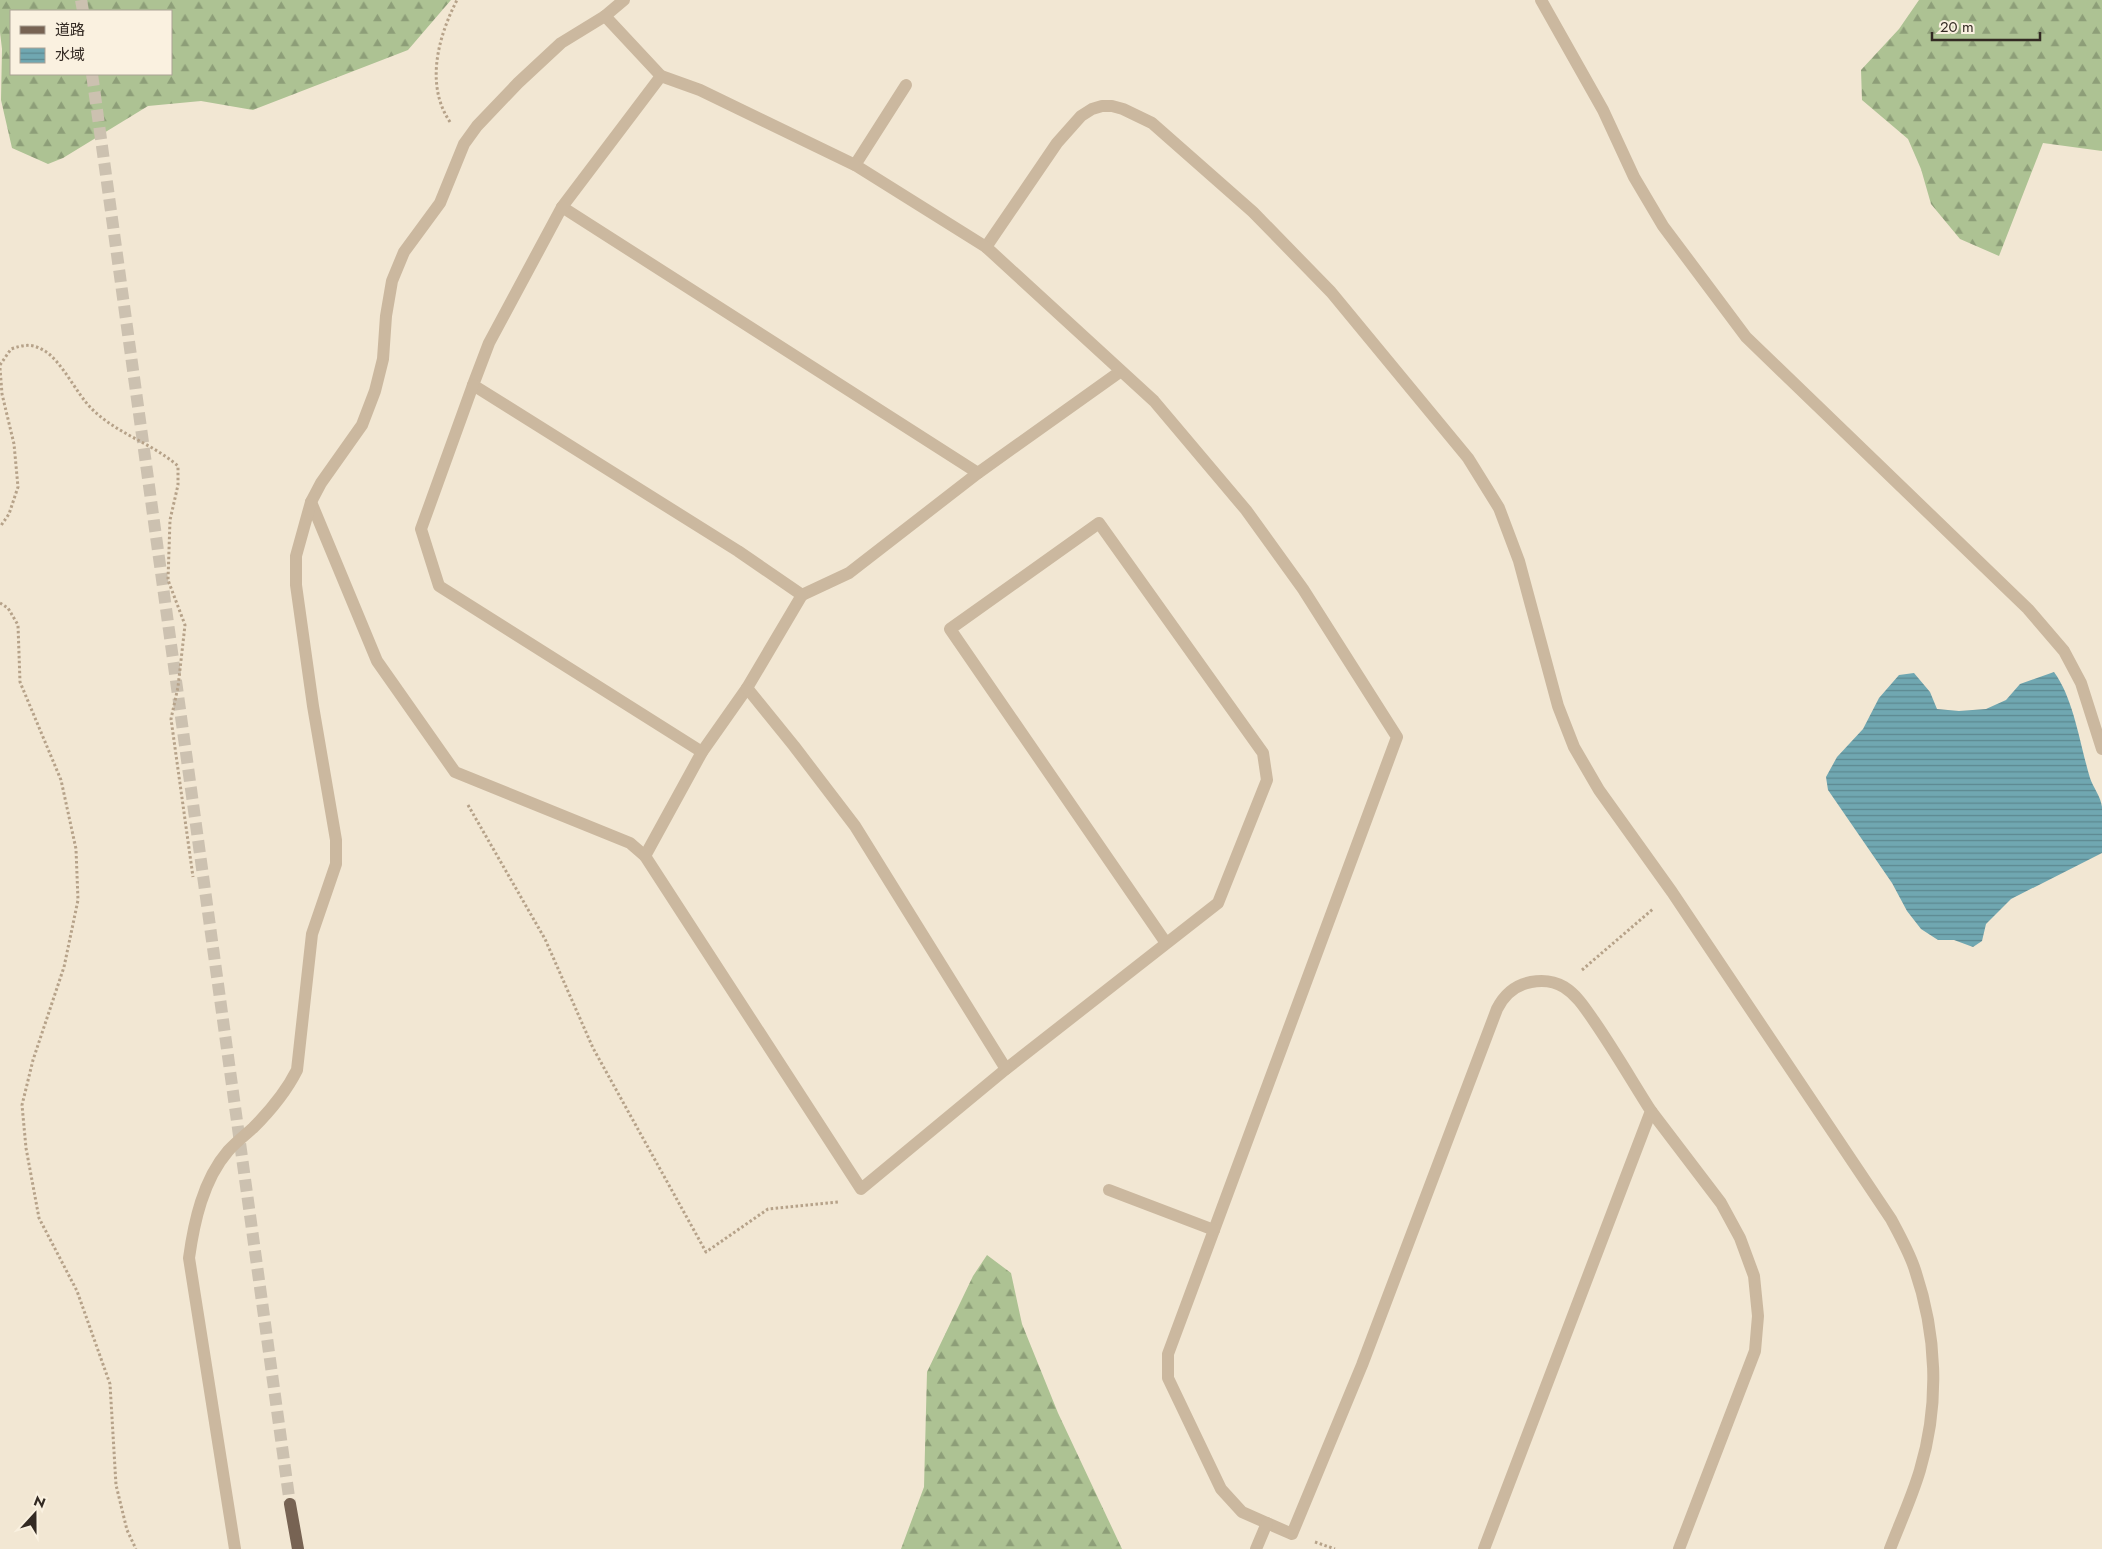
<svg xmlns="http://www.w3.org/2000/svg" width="2102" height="1549" font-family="Jost,'Noto Sans JP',sans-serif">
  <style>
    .forest { fill: url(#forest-firs); fill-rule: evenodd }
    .water { fill: url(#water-rules) }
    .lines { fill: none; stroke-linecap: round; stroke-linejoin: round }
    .major-tunnel { stroke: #ccc1b0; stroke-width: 12; stroke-dasharray: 12 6; stroke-linecap: butt }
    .path { stroke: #b6a289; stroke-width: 3; stroke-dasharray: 2.5 2.5; stroke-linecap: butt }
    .minor { stroke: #cbb89f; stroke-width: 12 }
    .major { stroke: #776353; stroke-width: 12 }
  </style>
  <defs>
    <pattern id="forest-firs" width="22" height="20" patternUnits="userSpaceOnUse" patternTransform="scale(1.25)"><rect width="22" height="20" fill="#adc293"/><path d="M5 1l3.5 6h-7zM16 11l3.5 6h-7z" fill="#8d9e78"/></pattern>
    <pattern id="water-rules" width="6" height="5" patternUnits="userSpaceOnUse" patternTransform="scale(1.25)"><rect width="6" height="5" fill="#70a7b1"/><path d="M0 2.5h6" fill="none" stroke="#5d8890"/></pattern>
  </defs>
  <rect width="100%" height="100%" fill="#f2e7d3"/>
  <g class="forest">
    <path d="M0,0h451l-43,50 -155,60 -52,-9 -53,5 -85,52 -15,6 -36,-16 -11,-48 1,-51 -2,-17zM171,11v63h-160v-63z"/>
    <path d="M1919,0h183v151l-59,-8 -44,113 -39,-17 -29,-35 -10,-35 -13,-30 -46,-39 -1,-30 38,-41z"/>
    <path d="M987,1255l24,18 11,51 36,89 64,136h-221l23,-62 3,-115 46,-96z"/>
  </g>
  <path class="water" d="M2054,672c20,27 26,73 36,106 3,9 11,19 12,29 0,14 0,31 0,46l-91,46 -25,25 -4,17 -9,6 -19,-7h-16l-17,-11 -14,-18 -15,-28 -64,-93 -2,-13 11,-20 26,-28 16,-31 20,-23 15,-2 16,19 7,17 22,2 27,-2 20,-9 14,-16z"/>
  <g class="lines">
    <g class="major-tunnel">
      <path d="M81,0l2,11"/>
      <path d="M92,74l198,1430"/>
    </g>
    <g class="path">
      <path d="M450,122c-25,-37 -12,-85 7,-122"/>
      <path d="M0,365l11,-16c12,-4 20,-6 32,1 18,9 34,45 49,59 25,25 60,34 86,57v19l-8,35 -2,60 17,45 -7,62 -7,32 22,158"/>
      <path d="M0,368l2,26 12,50 4,43 -9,27 -9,13"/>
      <path d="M0,603l8,5 10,17 2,57 41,98 15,69 2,51 -14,67 -31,93 -11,45 4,43 13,70 38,73 33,93 6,101 11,45 9,19"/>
      <path d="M468,805l77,134 48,109 113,204 62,-43 71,-7"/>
      <path d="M1582,970l71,-61"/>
      <path d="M1315,1542l20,7"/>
    </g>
    <g class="minor">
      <path d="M1541,0l62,110 31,67 29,49 83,111 282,272 36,42 17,32 21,66"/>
      <path d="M605,16l56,60"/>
      <path d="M855,165l51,-80"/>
      <path d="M562,207l416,266"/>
      <path d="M986,247l71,-104 24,-27 11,-7 10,-3h10l11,3 29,14 101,89 78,80 137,166 31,50 20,53 39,145 16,41 25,43 73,102 219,327c8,15 17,31 23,48 23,66 26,136 6,203 -8,27 -20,53 -30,79"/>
      <path d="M1121,371l-143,102 -129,100 -47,22 -64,-44 -265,-166 16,-42 73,-136 99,-131 39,14 155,75 131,82 168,154 92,109 57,79 94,148 -229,617v24l53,111 21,23 50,22 70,-169 135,-356c7,-14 18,-24 34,-27 11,-2 23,-1 33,5 13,8 21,21 30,34 20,29 38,60 57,90l-167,438"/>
      <path d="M473,385l-52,144 18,57 263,166"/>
      <path d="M311,502l66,159 78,111 175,71 15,13"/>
      <path d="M802,595l-55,93 -45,64 -57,104 216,333 145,-120 212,-166 49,-123 -4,-27 -164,-230 -149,106 216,314"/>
      <path d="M747,688l47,58 61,80 151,243"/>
      <path d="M1651,1111l70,92 19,35 14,38 4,40 -3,35 -76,198"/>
      <path d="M1109,1190l105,40"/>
      <path d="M235,1549l-46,-291c5,-36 14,-78 39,-107 7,-8 17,-16 25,-23 18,-18 33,-36 44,-58l15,-136 24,-70v-24l-23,-134 -17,-121v-29l15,-54 10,-19 41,-58 13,-34 8,-32 3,-43 6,-35 12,-29 36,-49 24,-59 13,-18 41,-43 43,-40 44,-27 19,-16"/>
      <path d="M1256,1549l11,-26"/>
    </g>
    <path class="major" d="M290,1504l8,45"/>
  </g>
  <rect x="10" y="10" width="162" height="65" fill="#faf1e0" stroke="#aaa194"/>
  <rect x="20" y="26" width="25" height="8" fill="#776353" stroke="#aaa194"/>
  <text x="55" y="35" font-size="15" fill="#332a23">道路</text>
  <rect x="20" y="48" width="25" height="15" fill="url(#water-rules)" stroke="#aaa194"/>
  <text x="55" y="60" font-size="15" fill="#332a23">水域</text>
  <g transform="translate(35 1514) rotate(21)" stroke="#faf1e0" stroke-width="4" paint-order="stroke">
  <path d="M0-4L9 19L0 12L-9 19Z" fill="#332a23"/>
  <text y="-8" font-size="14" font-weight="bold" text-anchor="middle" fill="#332a23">N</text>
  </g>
  <path d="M1932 32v8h108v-8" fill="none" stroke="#332a23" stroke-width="2.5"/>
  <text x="1940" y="32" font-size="15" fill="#332a23" stroke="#faf1e0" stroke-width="4" paint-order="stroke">20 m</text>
</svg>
